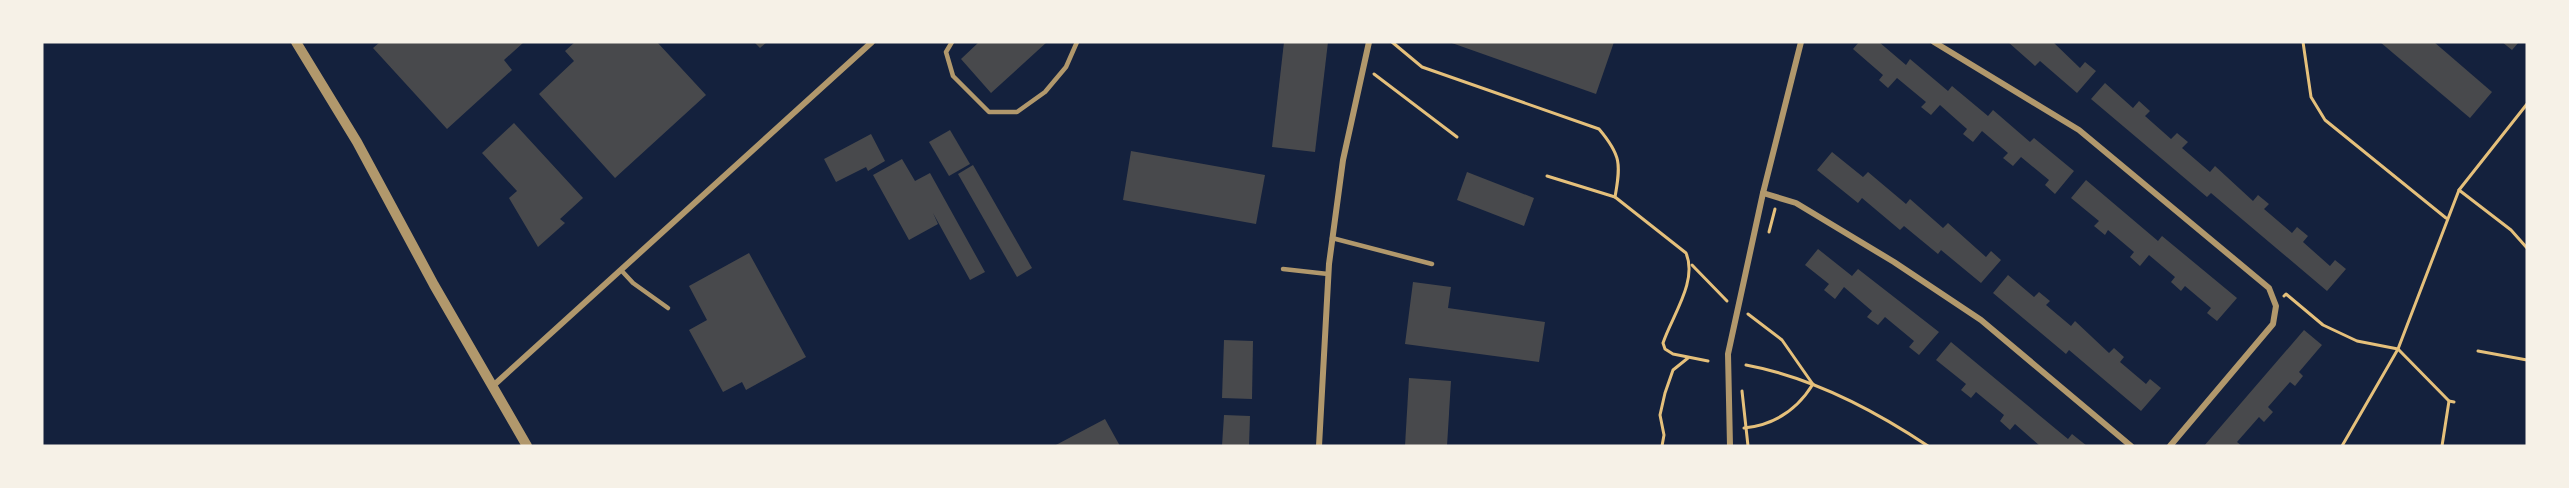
<svg xmlns="http://www.w3.org/2000/svg" width="2569" height="488" font-family="Karla,sans-serif">
  <style>
    .building { fill: #48494c }
    .lines { fill: none; stroke-linecap: round; stroke-linejoin: round }
    .path { stroke: #e5c07b; stroke-width: 3 }
    .service { stroke: #b1986c; stroke-width: 4.5 }
    .minor { stroke: #b1986c; stroke-width: 6 }
    .tertiary { stroke: #b1986c; stroke-width: 10 }
  </style>
  <rect width="100%" height="100%" fill="#14213d"/>
  <g class="building">
    <path d="M380,42h144l-20,18 8,10 -65,59 -74,-81z"/>
    <path d="M575,42h82l49,53 -91,83 -76,-84 35,-33 -9,-10z"/>
    <path d="M754,42h13l-7,6z"/>
    <path d="M979,42l14,1 54,-1 -56,51 -30,-34z"/>
    <path d="M1284,42h44l-13,110 -43,-5z"/>
    <path d="M1449,42h165l-18,52z"/>
    <path d="M1859,42h20l27,23 4,-6 38,32 4,-5 36,30 5,-6 37,32 4,-4 40,33 -19,23 -10,-9 4,-5 -28,-23 -8,9 -10,-8 5,-5 -26,-22 -9,11 -10,-8 4,-5 -27,-24 -9,10 -10,-8 5,-5 -29,-24 -9,10 -9,-8 4,-5 -30,-26z"/>
    <path d="M2008,42h45l27,26 5,-6 11,9 -19,22 -37,-32 -5,5z"/>
    <path d="M2380,42h54l58,50 -22,26z"/>
    <path d="M2502,42h17l-7,8z"/>
    <path d="M2105,83l28,25 6,-7 11,10 -5,5 26,23 6,-6 11,9 -6,6 28,24 5,-6 38,35 5,-6 11,9 -5,5 28,24 5,-6 11,9 -5,6 27,24 5,-6 11,9 -19,22 -116,-98 -4,4 -116,-98z"/>
    <path d="M514,123l69,75 -23,21 5,4 -27,24 -29,-49 8,-7 -35,-38z"/>
    <path d="M950,130l20,34 -21,12 -20,-34z"/>
    <path d="M871,134l14,27 -17,10 -2,-4 -30,15 -12,-23z"/>
    <path d="M1131,151l134,24 -9,49 -133,-24z"/>
    <path d="M1832,152l31,25 5,-5 38,32 4,-5 33,29 5,-5 38,34 5,-6 10,9 -20,23 -40,-33 -3,4 -34,-28 -4,4 -38,-32 -4,5 -41,-33z"/>
    <path d="M902,159l13,22 15,-8 55,99 -15,8 -37,-67 5,11 -29,16 -36,-65z"/>
    <path d="M973,165l59,103 -15,9 -59,-103z"/>
    <path d="M1467,172l67,26 -10,28 -67,-26z"/>
    <path d="M2086,180l72,61 4,-5 75,62 -20,23 -10,-8 4,-5 -26,-22 -4,5 -10,-9 4,-5 -26,-22 -9,11 -10,-9 4,-5 -26,-22 -3,5 -11,-9 5,-5 -28,-23z"/>
    <path d="M1818,249l34,27 6,-7 81,63 -20,23 -10,-8 5,-6 -29,-24 -7,8 -11,-8 5,-6 -28,-24 -9,12 -11,-9 5,-6 -24,-19z"/>
    <path d="M749,253l57,104 -60,33 -4,-8 -19,10 -34,-62 18,-10 -18,-34z"/>
    <path d="M2008,275l26,22 5,-5 11,9 -4,4 25,21 4,-5 34,32 5,-5 10,9 -4,5 26,22 4,-5 11,9 -20,23 -72,-61 -3,4 -73,-61z"/>
    <path d="M1413,282l38,5 -3,21 97,14 -6,40 -134,-18z"/>
    <path d="M2304,330l18,15 -23,27 4,4 -8,10 -5,-4 -22,25 5,5 -9,10 -5,-5 -22,25 5,4h-38z"/>
    <path d="M1224,340l29,1 -1,58 -30,-1z"/>
    <path d="M1951,342l117,97 4,-5 15,12h-47l-25,-22 -5,6 -10,-9 4,-6 -28,-23 -5,6 -10,-8 5,-6 -30,-24z"/>
    <path d="M1409,378l42,3 -4,65h-42z"/>
    <path d="M1224,415l26,1 -1,30h-27z"/>
    <path d="M1105,419l15,27h-66z"/>
  </g>
  <g class="lines">
    <g class="path">
      <path d="M1392,42l30,25 177,62c22,26 22,35 16,68l71,56c12,28 -14,63 -23,90l2,6 8,5 35,7"/>
      <path d="M2303,42l8,55 14,23 121,98"/>
      <path d="M1374,74l83,63"/>
      <path d="M1547,176l68,21"/>
      <path d="M2459,190l52,40 16,18"/>
      <path d="M1769,232l6,-23"/>
      <path d="M1692,265l35,36"/>
      <path d="M2284,296l2,-2 37,31 34,16 41,8 51,52 5,1"/>
      <path d="M1748,314l34,26 30,43"/>
      <path d="M2478,351l49,9"/>
      <path d="M1746,365c65,12 128,45 182,81"/>
      <path d="M1742,391l6,55"/>
      <path d="M1744,428c30,-3 53,-18 69,-44"/>
      <path d="M1662,446l2,-11 -4,-20 5,-22 8,-23 15,-12"/>
      <path d="M2342,446l56,-97 61,-159 68,-86"/>
      <path d="M2442,446l7,-45"/>
    </g>
    <g class="service">
      <path d="M952,42l-6,10 7,24 36,36h28l28,-20 21,-25 11,-25"/>
      <path d="M1332,238l100,26"/>
      <path d="M1283,269l45,5"/>
      <path d="M621,270l12,13 35,25"/>
    </g>
    <g class="minor">
      <path d="M1934,42l145,88 190,158 7,18 -3,18 -103,122"/>
      <path d="M1763,193l33,10 98,59 87,58 150,126"/>
      <path d="M494,385l378,-343"/>
      <path d="M1319,446l10,-182 14,-104 26,-118"/>
      <path d="M1730,446l-2,-92 35,-161 38,-151"/>
    </g>
    <path class="tertiary" d="M296,42l61,100 77,143 93,161"/>
  </g>
  <rect width="2569" height="488" fill="none" stroke="#f6f1e7" stroke-width="87"/>
</svg>
